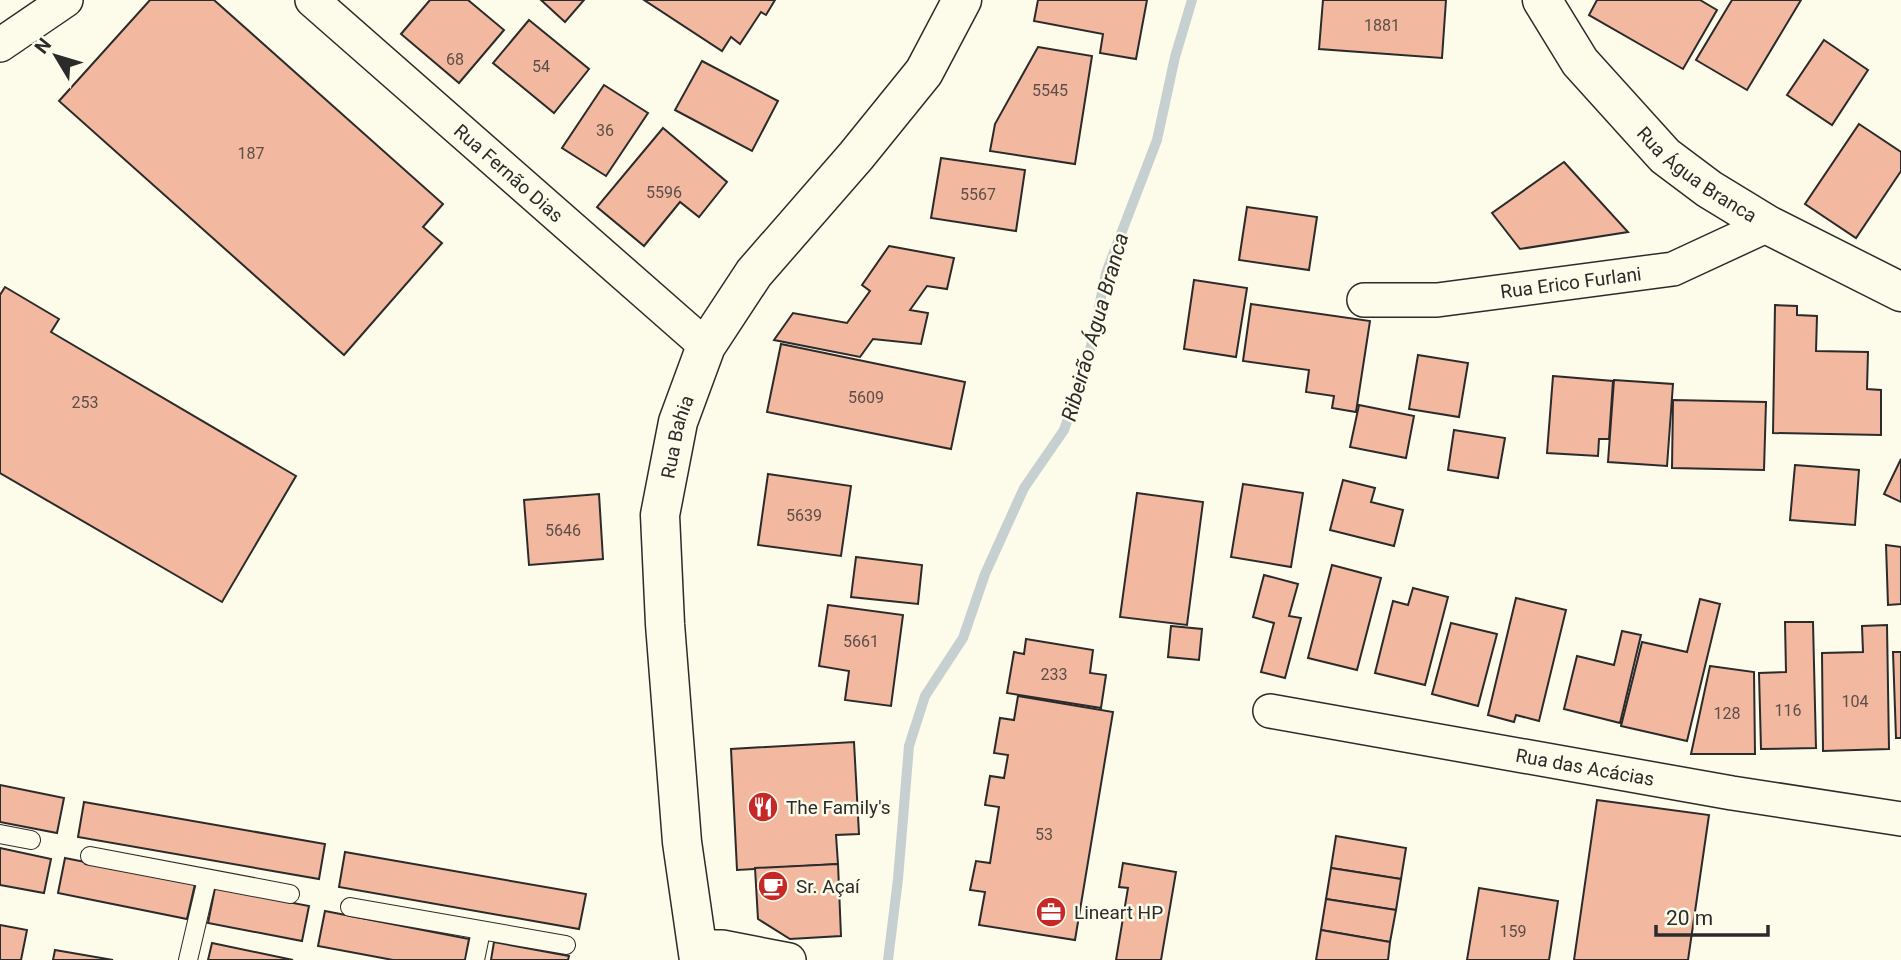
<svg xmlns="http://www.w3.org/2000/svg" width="1901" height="960" font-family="Roboto,sans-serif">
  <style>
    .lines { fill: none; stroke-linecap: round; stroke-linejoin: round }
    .stream { stroke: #c7d0d0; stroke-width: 10 }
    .building { fill: #f2b8a0; stroke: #2b2b2b; stroke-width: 2 }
    .service-casing { stroke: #2b2b2b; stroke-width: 20 }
    .minor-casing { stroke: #2b2b2b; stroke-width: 36 }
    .tertiary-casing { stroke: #2b2b2b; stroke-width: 41 }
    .primary-casing { stroke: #2b2b2b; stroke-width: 41 }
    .service { stroke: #fdfbea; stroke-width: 18 }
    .minor { stroke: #fdfbea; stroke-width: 33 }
    .tertiary { stroke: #fdfbea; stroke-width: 38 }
    .primary { stroke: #fdfbea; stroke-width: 38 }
    .labels { text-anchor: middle; stroke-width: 5; stroke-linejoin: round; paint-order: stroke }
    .number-label { font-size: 16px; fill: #5d4e48 }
    .street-label { font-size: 19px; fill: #2b2b2b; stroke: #fdfbea }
    .poi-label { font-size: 19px; fill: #2b2b2b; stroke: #fdfbea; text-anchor: start }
    .water-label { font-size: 21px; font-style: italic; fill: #2b2b2b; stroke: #fdfbea }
  </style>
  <rect width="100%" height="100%" fill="#fdfbea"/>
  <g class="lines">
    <path class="stream" d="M888,960l10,-81 11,-133 16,-50 38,-58 22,-64 39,-86 40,-58 23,-65 19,-92 51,-133 18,-83 17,-57"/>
  </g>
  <g class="building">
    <path d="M150,0h64l229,204 -20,23 19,16 -98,112 -285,-254z"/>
    <path d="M430,0h38l36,30 -45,53 -58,-49z"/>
    <path d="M541,0h43l-19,22z"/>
    <path d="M644,0h131l-9,15 -5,-3 -21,32 -9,-7 -9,14z"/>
    <path d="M1038,0h109l-11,59 -36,-6 3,-19 -69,-13z"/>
    <path d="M1323,0h123l-4,58 -123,-9z"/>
    <path d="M1597,0h103l17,10 -34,59 -94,-54z"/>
    <path d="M1732,0h69l-54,90 -51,-30z"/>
    <path d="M529,20l60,49 -35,44 -61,-50z"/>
    <path d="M1824,40l44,30 -36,55 -45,-30z"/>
    <path d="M1038,47l54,9 -17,108 -85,-13 5,-27z"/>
    <path d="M702,61l76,40 -26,50 -77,-41z"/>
    <path d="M604,85l44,28 -42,63 -44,-28z"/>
    <path d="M1859,124l42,28v19l-45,67 -51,-34z"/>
    <path d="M663,128l64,54 -28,35 -19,-15 -36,44 -47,-39z"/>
    <path d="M941,158l84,12 -9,61 -85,-13z"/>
    <path d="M1564,162l64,70 -108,17 -28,-36z"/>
    <path d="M1247,207l70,10 -8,53 -70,-10z"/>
    <path d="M889,246l65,12 -7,31 -20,-3 -17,24 18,3 -7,31 -48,-5 -13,18 -86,-17 19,-27 54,10 23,-32 -8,-6z"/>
    <path d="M1194,280l53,8 -11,69 -52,-8z"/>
    <path d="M5,287l54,32 -8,13 245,144 -74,126 -222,-129v-178z"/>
    <path d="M1251,304l119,17 -14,91 -24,-4 2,-12 -28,-4 3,-22 -66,-9z"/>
    <path d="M1775,305l22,1v9l20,1 -1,35 52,1 -1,37 14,1v45l-108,-2z"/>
    <path d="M781,344l184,38 -14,67 -184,-37z"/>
    <path d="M1418,355l50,8 -9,54 -50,-8z"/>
    <path d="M1553,376l60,5 -4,58h-10l-1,17 -51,-3z"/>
    <path d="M1614,380l59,4 -6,82 -59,-4z"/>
    <path d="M1673,400l93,2 -2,68 -92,-2z"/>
    <path d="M1359,405l55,11 -8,42 -56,-11z"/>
    <path d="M1454,430l51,8 -7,40 -50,-8z"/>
    <path d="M1901,459v43l-17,-8z"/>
    <path d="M1795,465l64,5 -4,55 -65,-5z"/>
    <path d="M768,474l83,12 -10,70 -83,-11z"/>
    <path d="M1343,480l32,8 -4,14 32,8 -9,36 -64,-16z"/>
    <path d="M1243,484l60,9 -12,74 -60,-10z"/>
    <path d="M1137,493l66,9 -16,123 -67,-8z"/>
    <path d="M599,494l4,65 -74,6 -5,-65z"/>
    <path d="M1886,545l15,2v57l-13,1z"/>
    <path d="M856,557l66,8 -4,39 -67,-7z"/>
    <path d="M1332,565l49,13 -24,92 -49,-12z"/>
    <path d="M1264,575l34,9 -9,32 12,2 -16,60 -24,-6 13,-49 -21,-6z"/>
    <path d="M1413,588l35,9 -23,88 -50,-12 18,-72 15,4z"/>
    <path d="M1516,598l50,12 -27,111 -23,-6 -2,7 -26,-7z"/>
    <path d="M1700,599l20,5 -33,137 -66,-15 21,-84 45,10z"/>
    <path d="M828,605l75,10 -12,91 -46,-6 4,-29 -30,-5z"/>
    <path d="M1785,622h28l3,126 -55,1 -2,-76 27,-1z"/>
    <path d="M1451,623l46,11 -19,72 -46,-12z"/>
    <path d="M1887,625l2,124 -66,2 -1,-98 41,-1 -1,-26z"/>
    <path d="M1171,626l31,3 -3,31 -31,-3z"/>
    <path d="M1622,631l19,4 -21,88 -56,-14 13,-53 37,9z"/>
    <path d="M1026,639l67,11 -3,23 16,2 -5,33 -94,-15 7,-41 10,2z"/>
    <path d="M1893,652h8v86h-5z"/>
    <path d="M1710,666l44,6 1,82h-64z"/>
    <path d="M1018,696l95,16 -38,228 -96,-15 6,-33 -15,-2 6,-29 14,2 9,-56 -14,-2 5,-29 14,2 4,-23 -14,-2 6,-35 14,2z"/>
    <path d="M854,742l5,92 -23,1 2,29 -101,6 -6,-121z"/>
    <path d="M0,785l64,13 -7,35 -57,-11z"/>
    <path d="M1597,800l112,15 -21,145h-114z"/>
    <path d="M84,802l241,42 -6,35 -241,-42z"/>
    <path d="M1336,836l70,12 -5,31 -70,-11z"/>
    <path d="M0,848l51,11 -7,34 -44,-8z"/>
    <path d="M345,852l241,42 -7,35 -240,-42z"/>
    <path d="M65,858l130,26 -8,35 -129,-26z"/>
    <path d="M1123,863l53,9 -15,88h-45l12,-72 -9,-1z"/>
    <path d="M838,864l3,72 -51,3 -32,-20 -3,-51z"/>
    <path d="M1331,868l70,11 -5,31 -70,-11z"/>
    <path d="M215,888l94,18 -7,35 -94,-18z"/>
    <path d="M1479,888l79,13 -9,59h-82z"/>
    <path d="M1326,899l70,11 -6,32 -69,-12z"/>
    <path d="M325,911l144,28 -4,21h-72l-75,-14z"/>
    <path d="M0,925l27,5 -6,30h-21z"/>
    <path d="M1321,930l69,12 -2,18h-72z"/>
    <path d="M494,942l75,14 -1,4h-77z"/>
    <path d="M212,943l81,17h-85z"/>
    <path d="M55,950l58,10h-60z"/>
  </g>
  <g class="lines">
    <g class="service-casing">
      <g id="service">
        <path d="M0,834l31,6"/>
        <path d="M90,856l200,38"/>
        <path d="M350,907l216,38"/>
        <path d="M188,960l19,-81"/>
        <path d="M475,960l6,-29"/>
      </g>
    </g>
    <g class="minor-casing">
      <g id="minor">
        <path id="s1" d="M312,0l394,346"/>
        <path d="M0,45l66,-45"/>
        <path id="s2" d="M1364,300h73l236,-31 95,-44"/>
        <path id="s3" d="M1270,711l462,82 169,26"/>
        <path d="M698,947h24l67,13"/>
      </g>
    </g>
    <g class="tertiary-casing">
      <g id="tertiary">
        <path id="s4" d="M1542,0l38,62 85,94 44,33 59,36 133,67"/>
      </g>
    </g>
    <g class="primary-casing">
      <g id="primary">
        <path id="s5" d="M699,960l-17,-118 -17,-218 -5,-109 18,-93 28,-76 48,-73 102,-117 68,-84 38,-72"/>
      </g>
    </g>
    <use href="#service" class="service"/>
    <use href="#minor" class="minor"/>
    <use href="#tertiary" class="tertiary"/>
    <use href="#primary" class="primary"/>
  </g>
  <defs>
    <g id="restaurant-disc" transform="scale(1.575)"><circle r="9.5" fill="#c62828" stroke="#fdfbea"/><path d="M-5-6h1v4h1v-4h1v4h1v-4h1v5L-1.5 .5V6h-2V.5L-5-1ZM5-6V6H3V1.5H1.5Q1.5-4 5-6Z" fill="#fff"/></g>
    <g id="cafe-disc" transform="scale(1.575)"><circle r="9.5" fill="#c62828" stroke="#fdfbea"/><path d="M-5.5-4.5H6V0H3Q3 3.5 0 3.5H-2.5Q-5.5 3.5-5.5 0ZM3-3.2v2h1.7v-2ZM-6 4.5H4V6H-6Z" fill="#fff"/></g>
    <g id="office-disc" transform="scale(1.575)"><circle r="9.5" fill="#c62828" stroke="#fdfbea"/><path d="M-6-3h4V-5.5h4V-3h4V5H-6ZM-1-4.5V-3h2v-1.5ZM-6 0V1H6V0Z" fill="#fff"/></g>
  </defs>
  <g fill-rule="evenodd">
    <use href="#restaurant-disc" x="763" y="807"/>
    <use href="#cafe-disc" x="773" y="886"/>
    <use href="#office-disc" x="1051" y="912"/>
  </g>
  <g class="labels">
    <g class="number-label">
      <text x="1382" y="31">1881</text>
      <text x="455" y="65">68</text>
      <text x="541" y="72">54</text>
      <text x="1050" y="96">5545</text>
      <text x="605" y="136">36</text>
      <text x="251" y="159">187</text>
      <text x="664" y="198">5596</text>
      <text x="978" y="200">5567</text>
      <text x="866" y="403">5609</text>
      <text x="85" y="408">253</text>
      <text x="804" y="521">5639</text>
      <text x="563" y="536">5646</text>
      <text x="861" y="647">5661</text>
      <text x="1054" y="680">233</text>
      <text x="1855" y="707">104</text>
      <text x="1788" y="716">116</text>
      <text x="1727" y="719">128</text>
      <text x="1044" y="840">53</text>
      <text x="1513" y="937">159</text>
    </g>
    <g class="street-label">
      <text dy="7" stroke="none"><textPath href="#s4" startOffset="236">Rua Água Branca</textPath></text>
      <text dy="7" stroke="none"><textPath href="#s1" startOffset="262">Rua Fernão Dias</textPath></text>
      <text dy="7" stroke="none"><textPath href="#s2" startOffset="208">Rua Erico Furlani</textPath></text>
      <text dy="7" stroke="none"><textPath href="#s5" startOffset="527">Rua Bahia</textPath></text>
      <text dy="7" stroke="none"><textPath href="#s3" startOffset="320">Rua das Acácias</textPath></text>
    </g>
    <g class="poi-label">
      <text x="786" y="814">The Family's</text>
      <text x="796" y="893">Sr. Açaí</text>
      <text x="1074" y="919">Lineart HP</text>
    </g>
    <g class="water-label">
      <text transform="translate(1095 327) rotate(-74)" y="7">Ribeirão Água Branca</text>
    </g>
  </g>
  <g transform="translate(56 56) rotate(308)" stroke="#fdfbea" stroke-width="5" paint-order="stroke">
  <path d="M0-5L12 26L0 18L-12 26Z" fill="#2b2b2b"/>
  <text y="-10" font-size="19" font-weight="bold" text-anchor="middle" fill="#2b2b2b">N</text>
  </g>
  <path d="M1656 925v10h112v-10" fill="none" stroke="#2b2b2b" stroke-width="3.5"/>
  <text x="1666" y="925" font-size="21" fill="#2b2b2b" stroke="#fdfbea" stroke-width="5" paint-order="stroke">20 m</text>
</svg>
